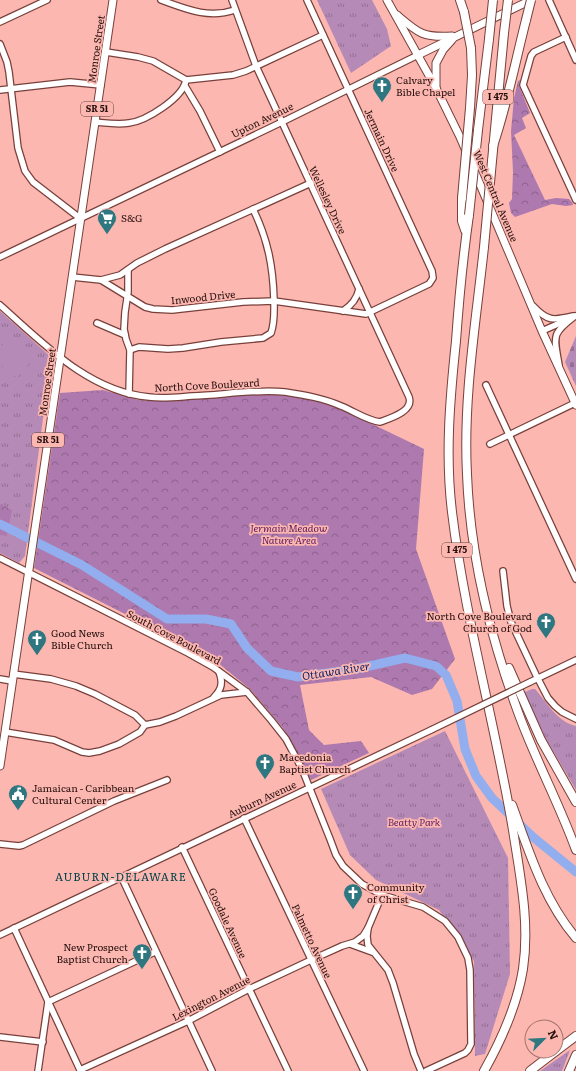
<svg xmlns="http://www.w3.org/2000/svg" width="576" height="1071" font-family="Literata,serif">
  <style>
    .grass { fill: url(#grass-tufts) }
    .forest { fill: url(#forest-crowns) }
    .cemetery { fill: url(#cemetery-stones) }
    .pitch { fill: #b68ab7 }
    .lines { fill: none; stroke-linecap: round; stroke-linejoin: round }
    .river { stroke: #92aeee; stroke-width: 9 }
    .minor-casing { stroke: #79403b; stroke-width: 8 }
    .major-casing { stroke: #79403b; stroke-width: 9 }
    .highway-casing { stroke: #79403b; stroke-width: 10 }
    .minor { stroke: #fff; stroke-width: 5.5 }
    .major { stroke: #fff; stroke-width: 7 }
    .highway { stroke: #fff; stroke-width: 8 }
    .minor-bridge-casing { stroke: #79403b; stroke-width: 8; stroke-linecap: butt }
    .highway-bridge-casing { stroke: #79403b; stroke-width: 10; stroke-linecap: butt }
    .minor-bridge { stroke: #fff; stroke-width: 5.5 }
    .highway-bridge { stroke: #fff; stroke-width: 8 }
    .labels { text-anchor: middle; stroke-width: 3.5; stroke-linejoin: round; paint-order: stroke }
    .shield { fill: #fbb7b0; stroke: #65413d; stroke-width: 1 }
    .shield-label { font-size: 9px; font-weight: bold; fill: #250e0c }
    .street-label { font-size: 10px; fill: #250e0c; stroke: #fbb7b0 }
    .poi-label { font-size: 10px; fill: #250e0c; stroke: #fbb7b0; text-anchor: start }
    .park-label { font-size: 10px; font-style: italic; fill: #5b1b5e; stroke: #fbb7b0 }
    .water-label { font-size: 11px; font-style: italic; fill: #0e236b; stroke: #fbb7b0 }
    .neighbourhood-label { font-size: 11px; letter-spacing: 1px; fill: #004349; stroke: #fbb7b0 }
  </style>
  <defs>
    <pattern id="grass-tufts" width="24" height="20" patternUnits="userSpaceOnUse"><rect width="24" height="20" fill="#b68ab7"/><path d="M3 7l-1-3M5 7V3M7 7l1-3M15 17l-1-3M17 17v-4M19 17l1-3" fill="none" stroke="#946f93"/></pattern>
    <pattern id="forest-crowns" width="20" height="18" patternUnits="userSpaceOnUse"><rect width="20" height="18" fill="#ad79ae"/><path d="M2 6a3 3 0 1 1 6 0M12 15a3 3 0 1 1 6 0" fill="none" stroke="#8d628c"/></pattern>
    <pattern id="cemetery-stones" width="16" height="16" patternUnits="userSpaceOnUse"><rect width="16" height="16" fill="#b68ab7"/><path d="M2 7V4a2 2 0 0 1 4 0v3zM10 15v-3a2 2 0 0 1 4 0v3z" fill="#946f93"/></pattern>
  </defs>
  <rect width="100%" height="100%" fill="#fbb7b0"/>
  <g class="grass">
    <path d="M317,0h55l15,29 4,17 -40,27z"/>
    <path d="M0,311l51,46 -26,199 -6,7 -19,-10z"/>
    <path d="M532,689h3c12,13 22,33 41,37v64l-30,-51 -21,-44v-3z"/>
    <path d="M445,731l63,127 2,116 -25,80 -10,2 -1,-95 -35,-51 -63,-30 -26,-25 -29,-66z"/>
    <path d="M570,1050l-8,21h-22z"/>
  </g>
  <g class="forest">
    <path d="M520,80l-1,6 11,27 -8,5 4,10 -12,7 31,65 11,-2 13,1 3,3 1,3 -7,1 -14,-2 -37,13 -4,-4 -2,-10 3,-4 1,-27 -2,-41 3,-33 4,-17z"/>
    <path d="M103,390l35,10 29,1 82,-7 34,1 32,5 26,9 83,40 -8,100 39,110 -23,30 -20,6 -41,-18 -71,8 9,45 15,15 37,-4 8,12 -58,27 -28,-52 -33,-39 -38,-31 -178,-90 26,-175z"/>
    <path d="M0,504l12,6 -5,26 -7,-1z"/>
  </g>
  <path class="cemetery" d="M576,336v50l-11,-24z"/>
  <g class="pitch">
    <path d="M6,341l8,6 -14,16v-15z"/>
    <path d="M15,348l7,7 -14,16 -7,-6z"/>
    <path d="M24,355l7,6 -14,17 -8,-7z"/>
    <path d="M32,362l8,7 -15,16 -7,-6z"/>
  </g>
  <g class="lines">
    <path class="river" d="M0,524l82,41 85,54h39l25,5 16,24 24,23 27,6 58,-8 49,-11 31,8 10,9 11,26 8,48 11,27 16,22 41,39 43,35"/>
    <g class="minor-casing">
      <g id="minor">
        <path d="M161,0c25,9 47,19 74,10"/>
        <path d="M549,0l27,60"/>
        <path d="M0,22l47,-22"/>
        <path d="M566,37l-32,15 -3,4 -8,29 53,115"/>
        <path d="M0,44l7,18 2,10 9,76 7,23 8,11 48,37"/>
        <path d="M106,52l32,5 15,4 33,19 47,-5 13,-4 77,-36"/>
        <path d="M185,86l15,25 20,41"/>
        <path d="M0,90l70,-8 31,3"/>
        <path d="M95,122c11,1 23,3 34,1 17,-2 54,-25 57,-43"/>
        <path d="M0,257l282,-135 136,-67"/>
        <path d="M128,270v22l-3,20 -1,17 2,10 4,11 -1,44"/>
        <path d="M72,277l29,3 44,27 8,2 19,1 71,-8 31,-1 92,13 63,-30 4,-6 -1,-7 -125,-271"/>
        <path d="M101,280l19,-5 17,-12 28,-14 146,-66"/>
        <path d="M0,305c43,38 89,87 149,92 14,2 29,0 43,-1 31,-1 62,-7 93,-4 19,3 38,6 56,14 13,5 25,14 39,16 11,-4 34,-11 29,-25l-153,-331 -24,-66"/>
        <path d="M533,306c14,15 20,15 40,10"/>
        <path d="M343,311c9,-6 14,-12 16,-22"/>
        <path d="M97,323l28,12"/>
        <path d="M542,331l25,-11"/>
        <path d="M130,350l9,-3 29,2 15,-1 38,-6 42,-4 8,-5c4,-11 3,-22 3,-33 -1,-34 -6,-60 -21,-91"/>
        <path d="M559,365c-5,-29 -8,-31 16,-49"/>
        <path d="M486,385l90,194"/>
        <path d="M490,444l85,-41"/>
        <path d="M0,558l188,95 25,14 34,25 24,28 15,19 16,30 28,70 6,16 7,11 19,18 20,11 41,12 22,14 13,16 10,21 2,12 1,74 -3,6 -3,3 -39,18"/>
        <path d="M503,571l4,35 4,16 25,53 12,23 7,8 7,6 14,7"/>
        <path d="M13,674l38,5 25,7 19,8 40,21 10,10"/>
        <path d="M0,679l12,2"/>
        <path d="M530,682l46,-22"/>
        <path d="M214,697c8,-8 9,-15 5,-25"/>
        <path d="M5,732l49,8 28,12 7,1 11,-2 19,-7 21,-12 5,-7 15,-3 16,-6 45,-21 26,-3"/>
        <path d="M244,818l120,253"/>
        <path d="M0,844l19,2 4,-1 91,-44 53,-21"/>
        <path d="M182,847l106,224"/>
        <path d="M121,876l91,195"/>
        <path d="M382,895l-14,33 -1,8 1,9 20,25 5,13 21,71 7,17"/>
        <path d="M14,928l66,142 108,-49 61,-32 62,-29 31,-14 13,-4 8,-6 5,-8"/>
        <path d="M0,935l431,-205"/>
        <path d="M350,944l22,8"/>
        <path d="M0,1037l43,5"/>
        <path d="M38,1071l10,-69 107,-50"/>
      </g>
    </g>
    <g class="major-casing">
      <g id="major">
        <path d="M387,0l49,88 24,49 82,194 34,74"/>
        <path d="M397,15c21,18 26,23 55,21"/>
        <path d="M418,55l113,-55"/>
        <path d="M436,88v-25l7,-13 9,-10"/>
        <path d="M0,766l113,-766"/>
      </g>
    </g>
    <g class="highway-casing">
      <g id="highway">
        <path d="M460,0l4,12"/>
        <path d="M470,108l2,-33 -1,-27"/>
        <path d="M478,130l11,-91"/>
        <path d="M493,146c14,-41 22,-83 33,-126"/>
        <path d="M492,161l12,-128"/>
        <path d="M462,198v23l3,9"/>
        <path d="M469,215c-6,42 -10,84 -13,126 -6,57 -11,114 -4,171 13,107 43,211 61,318 7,46 17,92 10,139 -6,37 -21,70 -39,102"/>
        <path d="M484,247c-8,75 -21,151 -17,227 3,81 23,162 51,238 17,47 41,91 58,138"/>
        <path d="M509,668l32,72 35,62"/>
        <path d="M512,805c17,46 31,94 64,133"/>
        <path d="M556,1051l20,-15"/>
        <path d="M530,1071l26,-20"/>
        <path d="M569,1071l7,-16"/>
      </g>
    </g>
    <use href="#minor" class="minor"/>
    <use href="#major" class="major"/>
    <use href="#highway" class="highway"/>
    <g class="minor-bridge-casing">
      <path id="minor-bridge" d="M431,730l99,-48"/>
    </g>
    <g class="highway-bridge-casing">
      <g id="highway-bridge">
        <path d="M464,12l7,36"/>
        <path d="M526,20l5,-20"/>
        <path d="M504,33l4,-33"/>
        <path d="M489,39l4,-39"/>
        <path d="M462,198l8,-90"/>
        <path d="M469,215l9,-85"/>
        <path d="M484,247l8,-86"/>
      </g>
    </g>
    <use href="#minor-bridge" class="minor-bridge"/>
    <use href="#highway-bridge" class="highway-bridge"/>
  </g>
  <defs>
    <g id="church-pin" transform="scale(1)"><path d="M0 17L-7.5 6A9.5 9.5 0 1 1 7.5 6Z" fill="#2f7780" stroke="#fbb7b0"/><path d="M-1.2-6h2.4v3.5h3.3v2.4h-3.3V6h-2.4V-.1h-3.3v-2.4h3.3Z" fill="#fff"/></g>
    <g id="supermarket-pin" transform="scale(1)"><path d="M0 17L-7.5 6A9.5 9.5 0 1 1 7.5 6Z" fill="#2f7780" stroke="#fbb7b0"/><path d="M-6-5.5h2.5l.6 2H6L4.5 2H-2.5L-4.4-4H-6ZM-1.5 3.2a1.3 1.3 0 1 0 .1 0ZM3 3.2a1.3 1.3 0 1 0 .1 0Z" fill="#fff"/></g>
    <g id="civic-pin" transform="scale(1)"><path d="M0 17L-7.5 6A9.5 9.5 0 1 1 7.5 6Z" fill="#2f7780" stroke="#fbb7b0"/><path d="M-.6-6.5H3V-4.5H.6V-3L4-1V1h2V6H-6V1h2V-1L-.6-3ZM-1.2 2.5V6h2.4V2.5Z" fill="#fff"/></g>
  </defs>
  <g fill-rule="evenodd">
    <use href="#church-pin" x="382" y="86"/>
    <use href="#supermarket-pin" x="107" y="218"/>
    <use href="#church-pin" x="546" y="622"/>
    <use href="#church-pin" x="37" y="639"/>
    <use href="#church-pin" x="265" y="763"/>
    <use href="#civic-pin" x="18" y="794"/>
    <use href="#church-pin" x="353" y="893"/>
    <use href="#church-pin" x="142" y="953"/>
  </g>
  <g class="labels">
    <g class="shield">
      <rect x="483" y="90" width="30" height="14" rx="3"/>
      <rect x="81" y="102" width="32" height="14" rx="3"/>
      <rect x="32" y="433" width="32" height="14" rx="3"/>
      <rect x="442" y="543" width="30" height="14" rx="3"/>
    </g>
    <g class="shield-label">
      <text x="498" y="100">I 475</text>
      <text x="97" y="112">SR 51</text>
      <text x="48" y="443">SR 51</text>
      <text x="457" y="553">I 475</text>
    </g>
    <g class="street-label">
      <text transform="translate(96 49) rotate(-82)" y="4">Monroe Street</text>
      <text transform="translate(262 120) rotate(-26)" y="4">Upton Avenue</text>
      <text transform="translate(382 140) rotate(65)" y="4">Jermain Drive</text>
      <text transform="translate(496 196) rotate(67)" y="4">West Central Avenue</text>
      <text transform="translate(328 200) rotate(65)" y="4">Wellesley Drive</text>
      <text transform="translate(203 297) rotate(-6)" y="4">Inwood Drive</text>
      <text transform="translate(47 382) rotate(-82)" y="4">Monroe Street</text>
      <text transform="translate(207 385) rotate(-3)" y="4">North Cove Boulevard</text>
      <text transform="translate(174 637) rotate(28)" y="4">South Cove Boulevard</text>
      <text transform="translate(262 799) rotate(-25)" y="4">Auburn Avenue</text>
      <text transform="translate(228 923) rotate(65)" y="4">Goodale Avenue</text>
      <text transform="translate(312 941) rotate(65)" y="4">Palmetto Avenue</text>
      <text transform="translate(211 998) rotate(-27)" y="4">Lexington Avenue</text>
    </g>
    <g class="poi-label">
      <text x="396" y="84">Calvary<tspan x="396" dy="12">Bible Chapel</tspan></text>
      <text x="121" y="222">S&amp;G</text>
      <text x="532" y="620" text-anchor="end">North Cove Boulevard<tspan x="532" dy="12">Church of God</tspan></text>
      <text x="51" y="637">Good News<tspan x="51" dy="12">Bible Church</tspan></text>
      <text x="279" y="761">Macedonia<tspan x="279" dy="12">Baptist Church</tspan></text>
      <text x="32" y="792">Jamaican - Caribbean<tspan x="32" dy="12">Cultural Center</tspan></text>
      <text x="367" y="891">Community<tspan x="367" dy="12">of Christ</tspan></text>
      <text x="128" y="951" text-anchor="end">New Prospect<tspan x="128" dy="12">Baptist Church</tspan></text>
    </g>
    <g class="park-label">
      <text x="289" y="532">Jermain Meadow<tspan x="289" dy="12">Nature Area</tspan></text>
      <text x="414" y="826">Beatty Park</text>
    </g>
    <g class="water-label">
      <text transform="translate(336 671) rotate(-9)" y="4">Ottawa River</text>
    </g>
    <g class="neighbourhood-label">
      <text x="121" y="881">AUBURN-DELAWARE</text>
    </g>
  </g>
  <g transform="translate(544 1039) rotate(66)"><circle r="19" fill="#fbb7b0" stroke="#a5736e"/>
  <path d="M0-3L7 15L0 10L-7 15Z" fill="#2f7780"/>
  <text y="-6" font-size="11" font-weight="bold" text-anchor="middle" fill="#250e0c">N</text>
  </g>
</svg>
